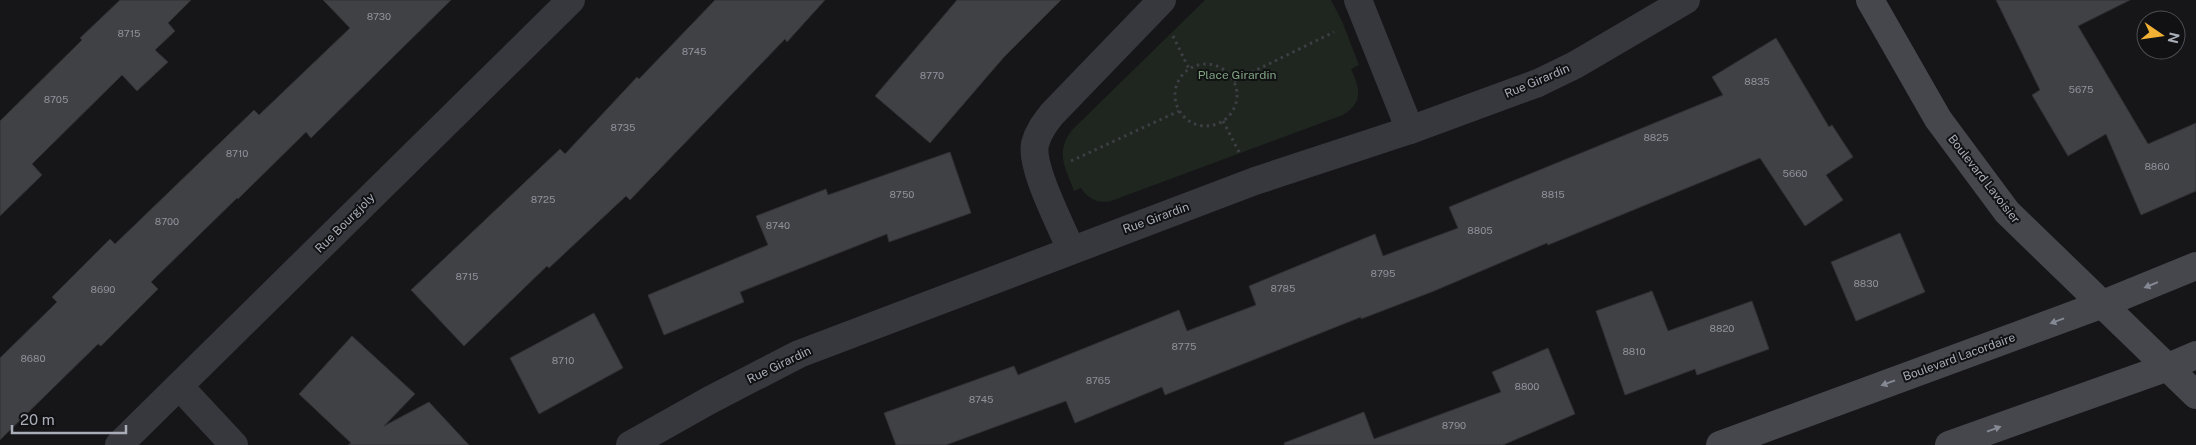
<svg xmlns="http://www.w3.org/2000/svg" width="2196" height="445" font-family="'Public Sans',sans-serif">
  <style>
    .green { fill: #1e261f }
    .building { fill: #404145; stroke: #303034 }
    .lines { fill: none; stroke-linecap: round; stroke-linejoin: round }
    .path { stroke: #3d3f44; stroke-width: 3; stroke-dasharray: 2.5 4; stroke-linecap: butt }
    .street { stroke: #37383d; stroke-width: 28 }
    .secondary { stroke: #45474d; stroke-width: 28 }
    .oneway { fill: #858993 }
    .labels { text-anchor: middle; stroke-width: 4; stroke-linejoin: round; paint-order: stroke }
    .number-label { font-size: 10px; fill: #8e929b }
    .park-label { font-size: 12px; fill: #7fa381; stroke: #111113 }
    .street-label { font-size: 12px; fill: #a8adb8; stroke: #111113 }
  </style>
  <rect width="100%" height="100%" fill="#161618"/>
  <path class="green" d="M1205,0h126l11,21 17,44 -8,4c9,20 13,33 -8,46l-232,86c-14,3 -22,-2 -30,-13l-7,3c-9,-25 -19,-38 -2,-61z"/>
  <g class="building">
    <path d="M120,0h71l-23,23 7,8 -20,19 13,12 -31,29 -15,-16 -90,89 10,11 -42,41v-95l82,-81 -2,-2z"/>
    <path d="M323,0h128l-140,138 -5,-6 -68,67 -1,-1 -86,84 7,7 -57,57 -3,-2 -98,96v-82l57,-56 -5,-5 58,-58 5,5 139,-134 5,5 91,-87z"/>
    <path d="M715,0h110l-38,42 -2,-3 -155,161 -4,-4 -77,72 -2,-2 -83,80 -53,-56 149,-141 5,5 72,-77 2,2z"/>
    <path d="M957,0h104l-57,57 -74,86 -55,-47z"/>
    <path d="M1996,0h134l-52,26 70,118 48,-21v68l-55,24 -35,-81 -38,22 -36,-61 8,-5z"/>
    <path d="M1776,38l53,89 3,-2 21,32 -27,18 17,25 -38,26 -45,-68 -212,87 -1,-2 -113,48 -73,28v-2l-196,78 -3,-8 -87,36 -9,-22 -120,44h-50l-12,-32 130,-47 4,9 161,-65 8,21 69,-26 -7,-19 126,-52 8,22 75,-28 -9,-21 274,-112 -11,-18z"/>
    <path d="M950,152l21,61 -82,29 -2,-8 -147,58 4,10 -80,33 -16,-40 120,-50 -12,-29 70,-27 2,6z"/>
    <path d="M1900,233l25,59 -69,29 -25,-59z"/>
    <path d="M1652,291l16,40 84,-30 17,48 -72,26 -2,-6 -70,26 -29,-84z"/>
    <path d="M594,313l29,55 -84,46 -29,-56z"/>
    <path d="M352,336l63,58 -31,32 45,-24 40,43h-121l3,-2 -52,-49z"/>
    <path d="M1548,348l27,66 -72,31h-218l-1,-2 80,-31 10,27 127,-47 -9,-20z"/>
  </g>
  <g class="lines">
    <g class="path">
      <path d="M1173,36l16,33"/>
      <circle cx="1206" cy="95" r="31"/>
      <path d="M1234,81l100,-49"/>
      <path d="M1223,121l16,31"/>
      <path d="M1071,161l108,-50"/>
    </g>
    <g class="street">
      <path d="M1358,0l52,130"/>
      <path d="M1071,250c-10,-25 -41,-83 -36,-106 3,-12 10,-21 17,-30l110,-114"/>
      <path d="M179,386l55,59"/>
      <path d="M119,445l452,-445"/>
      <path d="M630,445l80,-45 89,-46 456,-173 155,-51 128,-47 37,-18 111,-65"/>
    </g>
    <g class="secondary">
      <path d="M1870,0l68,119 69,93 189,183"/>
      <path d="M1720,445l383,-141 93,-38"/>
      <path d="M1949,445l219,-78 28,-12"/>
    </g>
  </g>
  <defs><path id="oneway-solid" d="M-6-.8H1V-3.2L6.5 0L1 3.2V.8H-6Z" transform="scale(1.25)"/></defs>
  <g class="oneway">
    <use href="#oneway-solid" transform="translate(2151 285) rotate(158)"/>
    <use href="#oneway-solid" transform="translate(2057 321) rotate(160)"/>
    <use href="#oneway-solid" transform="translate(1888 383) rotate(160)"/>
    <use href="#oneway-solid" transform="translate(1994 429) rotate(-20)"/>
  </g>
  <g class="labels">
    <g class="number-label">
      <text x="379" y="20">8730</text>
      <text x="129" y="37">8715</text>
      <text x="694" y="55">8745</text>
      <text x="932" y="79">8770</text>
      <text x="1757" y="85">8835</text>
      <text x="2081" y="93">5675</text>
      <text x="56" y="103">8705</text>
      <text x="623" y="131">8735</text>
      <text x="1656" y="141">8825</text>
      <text x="237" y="157">8710</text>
      <text x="2157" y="170">8860</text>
      <text x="1795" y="177">5660</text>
      <text x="902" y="198">8750</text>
      <text x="1553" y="198">8815</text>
      <text x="543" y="203">8725</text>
      <text x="167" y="225">8700</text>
      <text x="778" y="229">8740</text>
      <text x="1480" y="234">8805</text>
      <text x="1383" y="277">8795</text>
      <text x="467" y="280">8715</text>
      <text x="1866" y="287">8830</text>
      <text x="1283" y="292">8785</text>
      <text x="103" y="293">8690</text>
      <text x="1722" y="332">8820</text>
      <text x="1184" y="350">8775</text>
      <text x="1634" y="355">8810</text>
      <text x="33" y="362">8680</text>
      <text x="563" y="364">8710</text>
      <text x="1098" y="384">8765</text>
      <text x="1527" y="390">8800</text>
      <text x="981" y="403">8745</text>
      <text x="1454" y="429">8790</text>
    </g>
    <g class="park-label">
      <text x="1237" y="79">Place Girardin</text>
    </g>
    <g class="street-label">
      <text transform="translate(1537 81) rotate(-23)" y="4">Rue Girardin</text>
      <text transform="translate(1984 179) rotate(52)" y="4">Boulevard Lavoisier</text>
      <text transform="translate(1156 218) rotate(-20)" y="4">Rue Girardin</text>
      <text transform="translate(345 223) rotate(-45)" y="4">Rue Bourgjoly</text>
      <text transform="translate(1959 357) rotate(-20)" y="4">Boulevard Lacordaire</text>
      <text transform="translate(779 365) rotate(-26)" y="4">Rue Girardin</text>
    </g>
  </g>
  <g transform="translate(2161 35) rotate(103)"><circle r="24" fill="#111113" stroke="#4d4f55"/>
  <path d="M0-4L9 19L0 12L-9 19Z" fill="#f2b134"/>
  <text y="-8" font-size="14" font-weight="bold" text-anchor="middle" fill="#a8adb8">N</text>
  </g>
  <path d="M12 425v8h114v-8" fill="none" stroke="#a8adb8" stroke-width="2.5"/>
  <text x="20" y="425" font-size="15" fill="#a8adb8" stroke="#111113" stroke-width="4" paint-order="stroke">20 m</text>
</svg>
